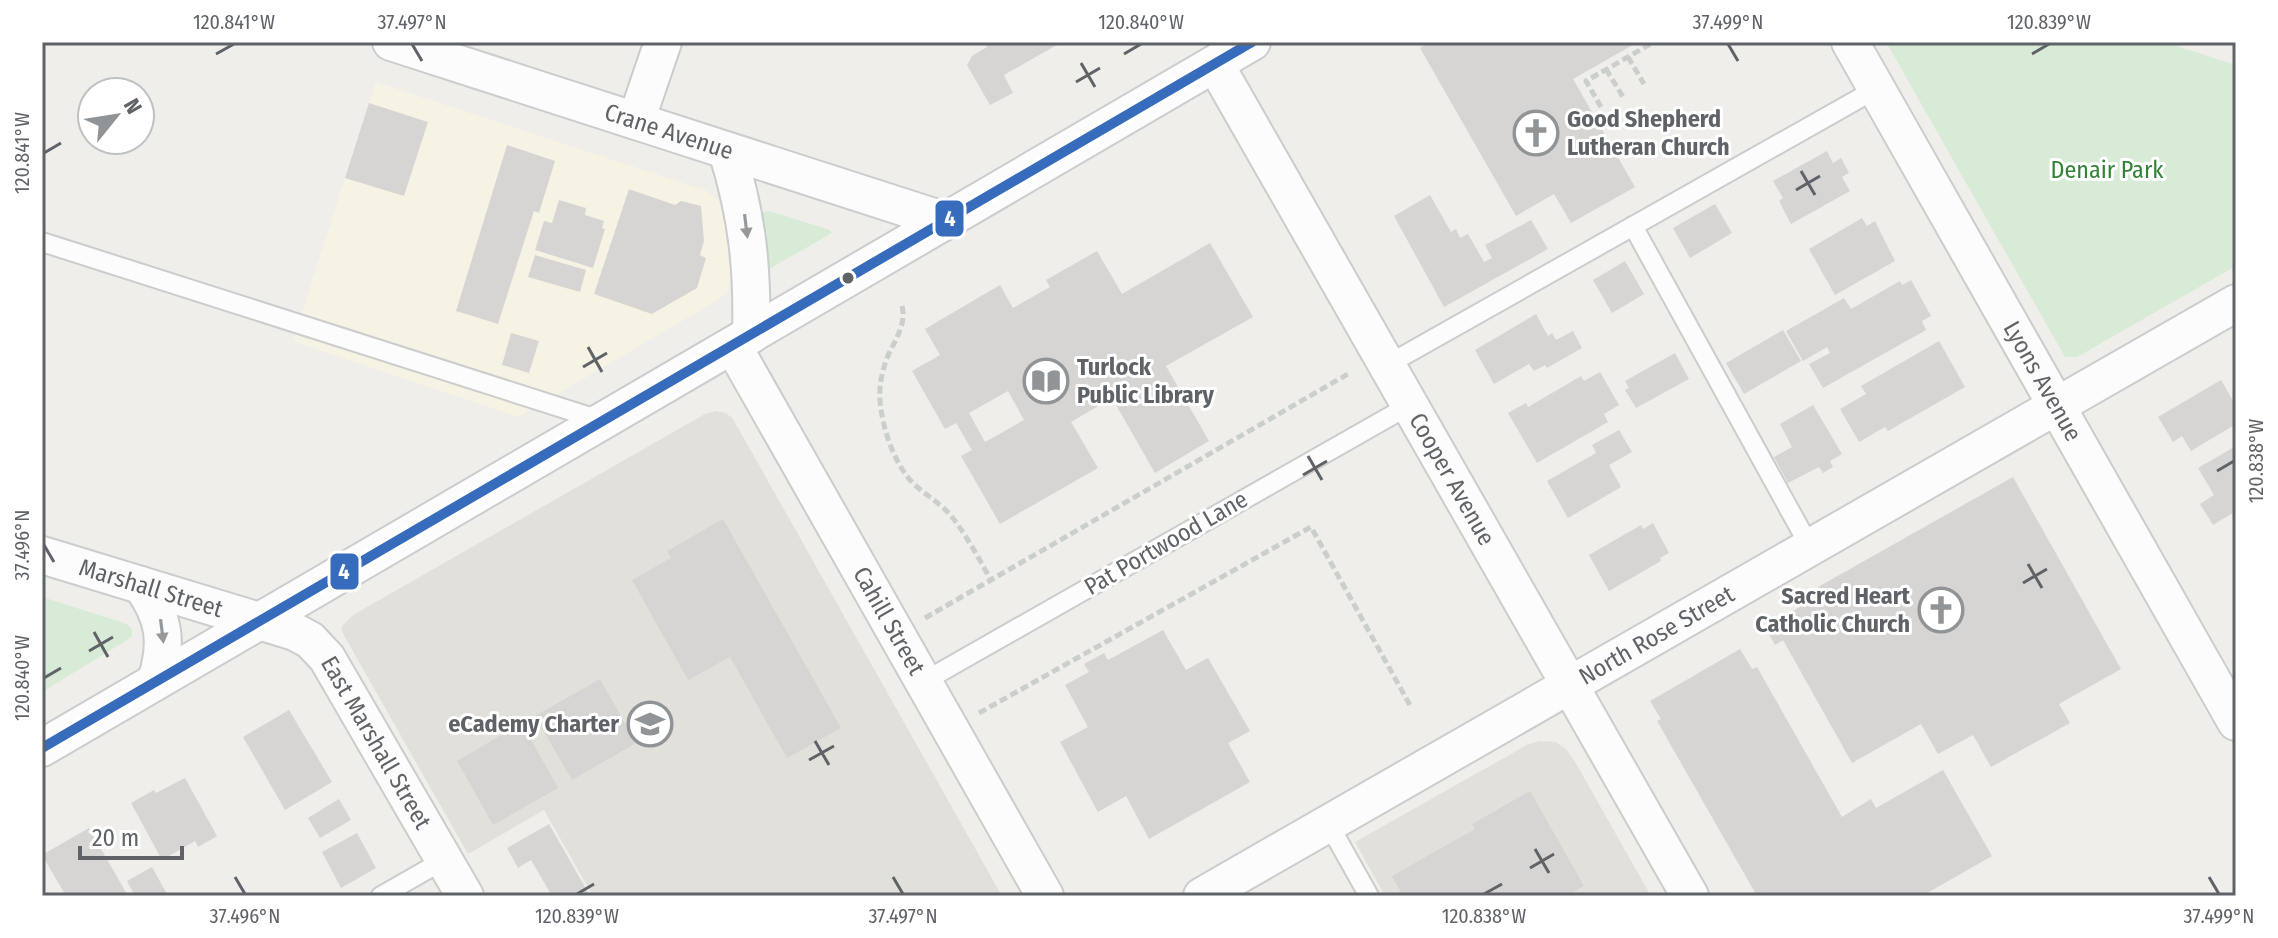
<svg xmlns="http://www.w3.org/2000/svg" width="2278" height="938" font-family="'Fira Sans Condensed',sans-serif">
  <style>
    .commercial { fill: #f7f3e4 }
    .education { fill: #e2e0da }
    .green { fill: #d8ebd6 }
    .building { fill: #d6d5d3; fill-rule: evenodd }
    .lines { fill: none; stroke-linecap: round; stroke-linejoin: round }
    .service-casing { stroke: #cbcccc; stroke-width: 22 }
    .minor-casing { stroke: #cbcccc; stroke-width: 40 }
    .path { stroke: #cacfcc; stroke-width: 5; stroke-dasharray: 8 4; stroke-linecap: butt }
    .service { stroke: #fdfcfc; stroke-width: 18 }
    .minor { stroke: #fdfcfc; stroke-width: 36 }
    .bus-1-casing { stroke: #fff; stroke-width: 16 }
    .bus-1 { stroke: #376bbb; stroke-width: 10 }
    .oneway { fill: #96999c }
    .ticks { fill: none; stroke: #5f6368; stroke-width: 3 }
    .bus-dot { fill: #5f6368; stroke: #fff; stroke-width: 3 }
    .labels { text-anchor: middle; stroke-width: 6; stroke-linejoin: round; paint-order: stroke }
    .poi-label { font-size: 24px; font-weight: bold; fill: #5f6368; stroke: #fff; text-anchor: start }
    .street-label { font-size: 24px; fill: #5f6368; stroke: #fff }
    .park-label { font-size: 24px; fill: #348238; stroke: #fff }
    .line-badge { stroke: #fff; stroke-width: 3 }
    .badge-label { font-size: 22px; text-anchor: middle; font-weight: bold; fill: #fff }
    .neatline { fill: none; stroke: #5f6368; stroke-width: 3 }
    .ticks-label { font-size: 20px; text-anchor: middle; fill: #5f6368 }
  </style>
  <rect width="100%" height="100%" fill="#efeeea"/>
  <path class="commercial" d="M376,82l331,109 10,8 9,20 5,57 -3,15 -12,10 -198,116 -225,-76z"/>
  <g class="education">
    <path d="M716,411l10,2 7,6 269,477h-409l-49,-86 -76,44 -126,-222v-6l11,-11 352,-201z"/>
    <path d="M1539,741l17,1 10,7 8,11 77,136h-266l-30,-54 172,-97z"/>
  </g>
  <g class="green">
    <path d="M1886,42h278l72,23v201l-159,91h-12z"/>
    <path d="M769,211l61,19 2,3 -63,36 -8,-54 2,-3z"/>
    <path d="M42,597l85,27 5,5v8l-90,55z"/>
  </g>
  <g class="building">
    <path d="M984,42h78l-58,33 9,18 -23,12 -23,-40 5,-9 15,-9z"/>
    <path d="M1430,42h208l-65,37 62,108 -64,36 -17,-29 -38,22 -96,-168z"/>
    <path d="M369,103l59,19 -24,74 -59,-18z"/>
    <path d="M507,145l48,16 -16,52 -5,-2 -36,113 -42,-13z"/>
    <path d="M1827,151l6,12 8,-5 8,15 -7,4 8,14 -59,33 -12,-23 4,-3 -10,-17z"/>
    <path d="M629,189l46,16 6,-4 20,5 3,35 -4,14 6,3 -9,30 -45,26 -58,-20z"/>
    <path d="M1430,195l21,37 5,-3 4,9 8,-4 16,28 8,-4 -7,-13 46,-25 17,29 -104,58 -50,-91z"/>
    <path d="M559,200l27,8 -1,7 19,6 -2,7 3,1 -12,39 -58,-18 9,-29 8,2z"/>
    <path d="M1715,204l17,29 -42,25 -17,-30z"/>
    <path d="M1862,218l5,8 8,-5 20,40 -60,34 -26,-46z"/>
    <path d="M1210,243l43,74 -87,49 43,75 -54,32 -43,-75 -41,24 27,46 -98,56 -39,-68 11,-6 -16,-27 -11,6 -33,-58 28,-16 -15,-26 75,-44 13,23 37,-21 -4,-7 51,-29 25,43zM1008,391l16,29 -39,22 -16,-29z"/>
    <path d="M535,255l51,15 -6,22 -52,-15z"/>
    <path d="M1625,261l19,33 -32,19 -19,-33z"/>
    <path d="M1911,280l20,36 -9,5 4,9 -103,58 -14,-24 21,-11 -3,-6 -24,14 -17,-30 58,-33 7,11 49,-28 2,4z"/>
    <path d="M1536,314l12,22 4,-3 4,7 17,-9 9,17 -35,20 -2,-3 -11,6 -5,-7 -35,20 -19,-34z"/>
    <path d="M1783,330l18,31 -57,33 -18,-31z"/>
    <path d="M511,333l28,8 -10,32 -27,-8z"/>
    <path d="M1939,341l26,46 -77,44 -3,-4 -26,15 -19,-33 26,-15 -5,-8z"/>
    <path d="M1675,353l14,26 -53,29 -11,-18 4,-2 -4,-7z"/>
    <path d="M1600,372l19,33 -15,9 4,8 -71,41 -29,-50 18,-10 2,4 53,-31 3,5z"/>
    <path d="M2221,380l15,26v18l-45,27 -9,-15 -9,6 -15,-25z"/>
    <path d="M1813,405l29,49 -12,7 3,6 -10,6 -4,-6 -31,16 -14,-26 18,-10 -12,-23z"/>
    <path d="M1619,430l13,22 -23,13 12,22 -53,31 -21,-37 49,-28 -4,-8z"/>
    <path d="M2236,446v65l-23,14 -13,-21 14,-9 -16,-27z"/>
    <path d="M2013,477l108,192 -62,35 11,19 -79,44 -18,-32 -35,19 -17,-30 -69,39 -69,-123 -8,5 -10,-18 57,-33 -4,-7z"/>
    <path d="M723,519l118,209 -54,30 -57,-101 -42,23 -56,-100 39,-22 -4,-7z"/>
    <path d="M1653,523l16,30 -9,5 1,3 -52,30 -20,-36 52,-30 2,4z"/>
    <path d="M1163,630l23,40 22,-12 42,73 -22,12 22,39 -101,57 -23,-43 -28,16 -38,-70 28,-15 -23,-42 24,-13 -5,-8 20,-11 4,7z"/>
    <path d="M1740,649l12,20 5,-2 85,150 29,-18 5,9 67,-38 49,86 -70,40h-156l-3,-4 -6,4 -100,-175 4,-2 -11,-18z"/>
    <path d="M600,679l36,64 -64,37 -37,-64z"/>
    <path d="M289,710l43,72 -47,28 -42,-73z"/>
    <path d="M522,723l36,65 -65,37 -36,-64z"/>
    <path d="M185,778l32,58 -19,11 -3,-6 -33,19 -31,-57 23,-13 2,3z"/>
    <path d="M1530,791l54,95 -18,10h-163l-11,-20 83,-47 -3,-5z"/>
    <path d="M339,799l12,21 -31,18 -12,-20z"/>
    <path d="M549,824l41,72h-38l-21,-36 -13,8 -11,-20z"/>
    <path d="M89,828l39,68h-62l-24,-41z"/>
    <path d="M357,833l19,35 -35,20 -19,-36z"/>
    <path d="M152,867l16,29h-33l-8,-15z"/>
  </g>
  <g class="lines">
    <g class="service-casing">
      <g id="service">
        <path d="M1633,226l177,321"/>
        <path d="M42,242l561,179"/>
        <path d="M1387,365l489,-276"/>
        <path d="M923,682l487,-277"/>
        <path d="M1328,823l41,73"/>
        <path d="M381,896l63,-36"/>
      </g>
    </g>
    <g class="minor-casing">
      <g id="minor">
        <path id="s1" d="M391,42l555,179"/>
        <path id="s2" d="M1850,42l386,680"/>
        <path id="s3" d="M1215,64l475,832"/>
        <path d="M636,121l27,-79"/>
        <path d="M727,151c20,64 26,117 24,184"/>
        <path id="s4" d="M733,346l312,550"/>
        <path id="s5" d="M42,555l253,77 15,8 17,18 138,238"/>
        <path d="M141,585c24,33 27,58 15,96"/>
        <path d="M42,748l1210,-706"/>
        <path id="s6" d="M1202,896l1034,-593"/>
      </g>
    </g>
    <g class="path">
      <path d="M1628,57l16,27"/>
      <path d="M1606,69l17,28"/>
      <path d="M1601,107l-15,-26 68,-39"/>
      <path d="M902,306c5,19 -8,35 -15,52 -5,14 -8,27 -7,42 2,27 13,60 30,80 13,14 30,22 42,37 15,19 27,42 39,63"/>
      <path d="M925,618l423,-244"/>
      <path d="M979,713l332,-186 100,180"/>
    </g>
    <use href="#service" class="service"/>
    <use href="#minor" class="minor"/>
    <g class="bus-1-casing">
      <path id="bus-1" d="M42,748l1210,-706"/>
    </g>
    <use href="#bus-1" class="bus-1"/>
  </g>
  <defs><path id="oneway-solid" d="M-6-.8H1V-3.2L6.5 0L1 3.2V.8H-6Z" transform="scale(2)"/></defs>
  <g class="oneway">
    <use href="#oneway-solid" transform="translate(746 226) rotate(83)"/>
    <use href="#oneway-solid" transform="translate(162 631) rotate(83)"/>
  </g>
  <path class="ticks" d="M412,44l10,17M1728,44l10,17M216,54l18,-10M1124,54l17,-10M2032,54l17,-10M1081,63l14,24M1076,82l24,-14M44,153l17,-10M1801,171l14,24M1796,190l24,-14M588,347l14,25M583,367l24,-14M1308,456l14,24M2217,471l17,-10M1303,475l24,-14M44,545l10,17M2028,564l14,24M2023,583l24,-14M94,632l14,25M89,651l24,-14M44,678l17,-10M815,741l14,24M809,760l25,-14M1535,849l14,24M1530,868l24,-14M235,877l10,17M893,877l10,17M2209,877l10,17M577,894l17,-10M1484,894l18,-10"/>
  <defs>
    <g id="church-ring" transform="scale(2.3)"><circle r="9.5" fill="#fff" stroke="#919496" stroke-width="1.5"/><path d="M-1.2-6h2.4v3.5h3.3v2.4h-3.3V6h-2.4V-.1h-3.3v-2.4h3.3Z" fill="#919496"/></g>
    <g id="library-ring" transform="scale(2.3)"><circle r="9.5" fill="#fff" stroke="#919496" stroke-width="1.5"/><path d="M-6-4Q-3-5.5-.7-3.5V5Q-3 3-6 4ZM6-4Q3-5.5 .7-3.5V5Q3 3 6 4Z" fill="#919496"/></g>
    <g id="school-ring" transform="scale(2.3)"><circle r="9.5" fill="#fff" stroke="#919496" stroke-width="1.5"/><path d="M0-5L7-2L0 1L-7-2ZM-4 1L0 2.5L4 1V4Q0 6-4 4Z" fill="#919496"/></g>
  </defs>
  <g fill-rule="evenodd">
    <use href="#church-ring" x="1536" y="133"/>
    <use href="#library-ring" x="1046" y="381"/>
    <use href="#church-ring" x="1941" y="610"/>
    <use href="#school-ring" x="650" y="724"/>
  </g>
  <circle class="bus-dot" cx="848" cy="278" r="7"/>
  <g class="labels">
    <g class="poi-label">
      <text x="1567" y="127">Good Shepherd<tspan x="1567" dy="28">Lutheran Church</tspan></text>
      <text x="1077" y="375">Turlock<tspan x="1077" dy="28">Public Library</tspan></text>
      <text x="1910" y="604" text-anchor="end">Sacred Heart<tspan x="1910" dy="28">Catholic Church</tspan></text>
      <text x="619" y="732" text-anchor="end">eCademy Charter</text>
    </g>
    <g class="street-label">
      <text dy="8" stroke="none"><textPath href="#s1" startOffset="292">Crane Avenue</textPath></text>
      <text dy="8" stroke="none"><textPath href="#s2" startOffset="390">Lyons Avenue</textPath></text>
      <text dy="8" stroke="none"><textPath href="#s3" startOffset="478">Cooper Avenue</textPath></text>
      <text transform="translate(1166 543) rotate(-30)" y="8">Pat Portwood Lane</text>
      <text dy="8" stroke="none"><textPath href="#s5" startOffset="114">Marshall Street</textPath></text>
      <text dy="8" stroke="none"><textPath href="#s4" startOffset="316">Cahill Street</textPath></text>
      <text dy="8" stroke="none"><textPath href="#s6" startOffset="524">North Rose Street</textPath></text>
      <text dy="8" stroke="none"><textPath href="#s5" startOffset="404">East Marshall Street</textPath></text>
    </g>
    <g class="park-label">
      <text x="2107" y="178">Denair Park</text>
    </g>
  </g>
  <g class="line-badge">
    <rect x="934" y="199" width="31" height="39" rx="8" fill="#376bbb"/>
    <rect x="329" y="552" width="31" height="39" rx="8" fill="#376bbb"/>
  </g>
  <g class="badge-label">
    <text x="950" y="226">4</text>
    <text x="344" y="579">4</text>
  </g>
  <rect width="2278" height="938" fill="none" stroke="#ffffff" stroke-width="88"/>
  <g transform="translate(116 116) rotate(60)"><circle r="38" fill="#ffffff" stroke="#bfc1c3" stroke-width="2"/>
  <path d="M0-6L14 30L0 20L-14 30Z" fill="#919496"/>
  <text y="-12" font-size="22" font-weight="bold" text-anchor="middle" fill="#5f6368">N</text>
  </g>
  <path d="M80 846v12h102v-12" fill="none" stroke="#5f6368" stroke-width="4"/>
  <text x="92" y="846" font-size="24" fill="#5f6368" stroke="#ffffff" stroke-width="6" paint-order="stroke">20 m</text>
  <rect x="44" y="44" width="2190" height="850" class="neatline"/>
  <g class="ticks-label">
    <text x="234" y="29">120.841°W</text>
    <text x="412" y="29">37.497°N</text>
    <text x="1141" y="29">120.840°W</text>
    <text x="1728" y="29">37.499°N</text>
    <text x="2049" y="29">120.839°W</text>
    <text transform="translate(22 153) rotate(-90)" y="7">120.841°W</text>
    <text transform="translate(2256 461) rotate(-90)" y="7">120.838°W</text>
    <text transform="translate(22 545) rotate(-90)" y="7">37.496°N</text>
    <text transform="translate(22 678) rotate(-90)" y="7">120.840°W</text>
    <text x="245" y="923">37.496°N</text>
    <text x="577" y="923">120.839°W</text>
    <text x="903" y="923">37.497°N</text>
    <text x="1484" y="923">120.838°W</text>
    <text x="2219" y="923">37.499°N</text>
  </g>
</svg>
